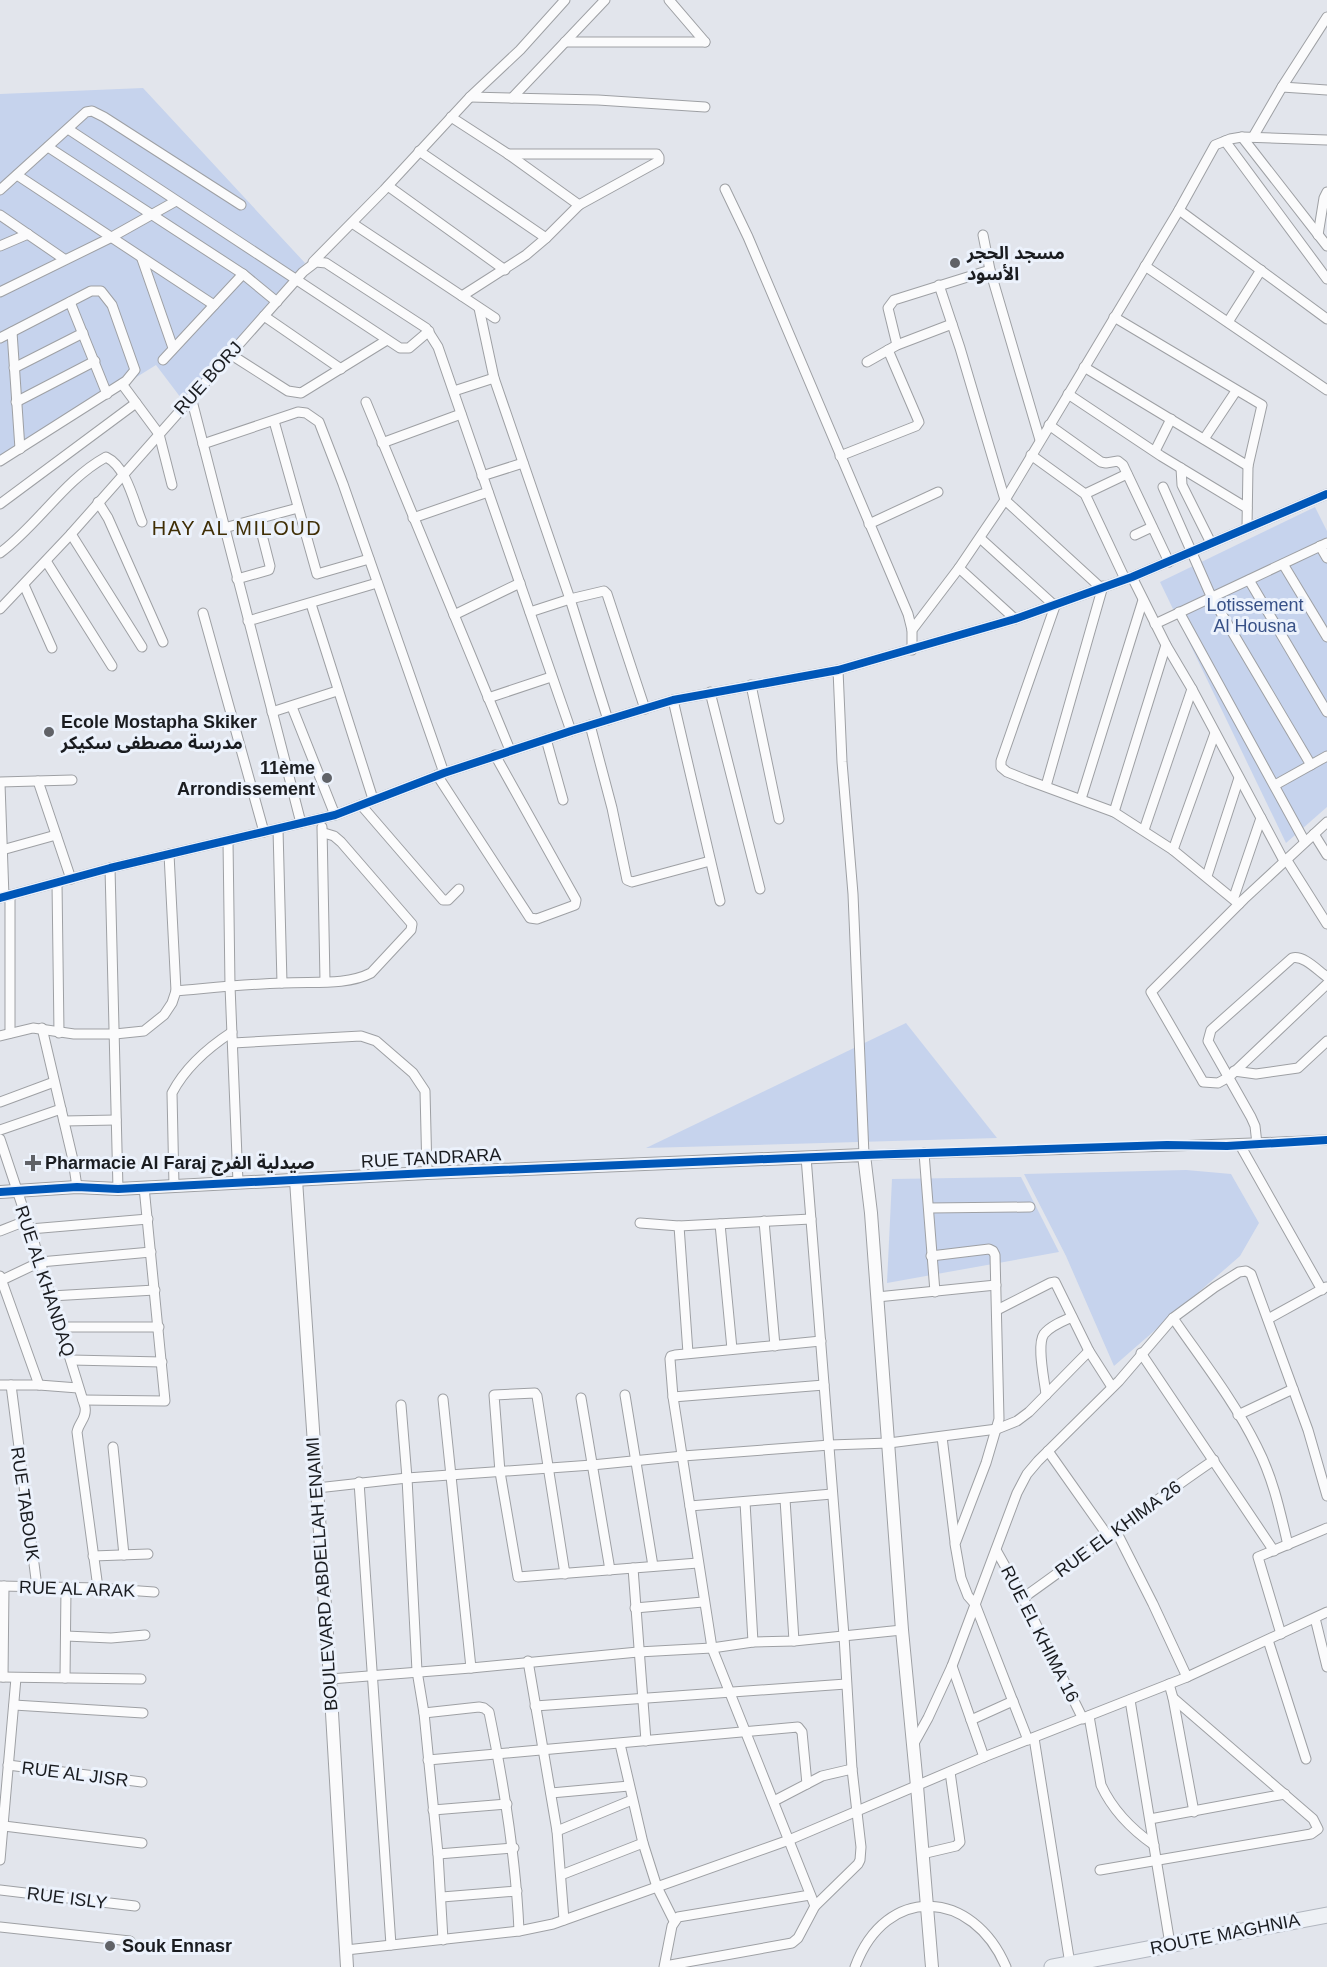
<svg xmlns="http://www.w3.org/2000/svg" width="1327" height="1967" font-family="Helvetica,'Noto Sans Arabic',sans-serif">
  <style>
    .green { fill: #c6d3ed }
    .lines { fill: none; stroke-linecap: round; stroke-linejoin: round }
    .minor-casing { stroke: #9ea0a4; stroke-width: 11 }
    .tertiary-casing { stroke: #9ea0a4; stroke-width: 14 }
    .primary-casing { stroke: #b1b6bf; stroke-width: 17 }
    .minor { stroke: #fbfbfc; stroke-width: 9 }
    .tertiary { stroke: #fbfbfc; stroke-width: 12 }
    .primary { stroke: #eef1f5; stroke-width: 15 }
    .cycleway-casing { stroke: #ecf2fc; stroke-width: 11 }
    .cycleway { stroke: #0057b8; stroke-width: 8 }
    .poi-dot { fill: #606267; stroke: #ecf2fc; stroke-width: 2 }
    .labels { text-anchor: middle; stroke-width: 6; stroke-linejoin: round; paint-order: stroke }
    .poi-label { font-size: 18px; font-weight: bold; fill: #1a1c20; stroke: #ecf2fc; text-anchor: start }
    .street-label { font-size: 18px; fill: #1a1c20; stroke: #ecf2fc }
    .park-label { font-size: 18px; fill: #385187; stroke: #ecf2fc }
    .neighbourhood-label { font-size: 20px; letter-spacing: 1.5px; fill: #402f06; stroke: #ecf2fc }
  </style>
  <rect width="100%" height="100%" fill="#e2e5ec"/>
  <g class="green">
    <path d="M143,88l162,175 -121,139 -28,-37 -156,97v-368z"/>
    <path d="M1315,507l12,24v276l-41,36 -126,-261z"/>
    <path d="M906,1023l91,115 -351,10z"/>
    <path d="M1186,1170l45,4 28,49 -19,33 -126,110 -48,-110 -42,-82z"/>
    <path d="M1021,1177l38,75 -172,31 5,-104z"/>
  </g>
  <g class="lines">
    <g class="minor-casing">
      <g id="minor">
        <path d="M669,0l36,42"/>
        <path d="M565,42h140"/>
        <path d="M1282,87l45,3"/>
        <path d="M470,97l128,3 107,7"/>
        <path d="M512,98l93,-98"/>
        <path d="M451,117l57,37 71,51"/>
        <path d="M68,129l332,219h9l20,-17"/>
        <path d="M1242,137l85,109"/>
        <path d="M1253,137l29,-50 45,-70"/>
        <path d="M1225,141l102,138"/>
        <path d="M48,147l195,127 34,28"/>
        <path d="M419,151l127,87"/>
        <path d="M17,175l197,130"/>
        <path d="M388,186l117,84"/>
        <path d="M725,189l23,48 160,377 4,16"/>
        <path d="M0,190l86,-78 6,-1 12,6 137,88"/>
        <path d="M1179,210l148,109"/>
        <path d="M0,215l64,44"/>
        <path d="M352,223l143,95"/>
        <path d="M983,235l7,35 50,170"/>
        <path d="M1318,235l6,-37 3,-6"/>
        <path d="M0,246l28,-12"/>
        <path d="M142,259l31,89"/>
        <path d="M313,262l71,-72 86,-93 50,-47 45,-50"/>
        <path d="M1145,266l182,124"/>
        <path d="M939,285l21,63 45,152 95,87"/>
        <path d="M0,292l110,-54 66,-37"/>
        <path d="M462,296l64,-41 20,-17 33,-33 80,-44v-4l-2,-3h-149"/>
        <path d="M70,302l37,92"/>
        <path d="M479,308l15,70 76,221 38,121"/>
        <path d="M264,316l77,53"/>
        <path d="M1114,317l148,88 -14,61 -1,61"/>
        <path d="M1228,322l33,-52"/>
        <path d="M12,332l8,117"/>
        <path d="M0,338l91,-47h10l11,14 23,65 -9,11 -126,80"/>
        <path d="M897,345l-9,-37 6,-8 96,-30"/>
        <path d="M230,354l58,37 13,2 86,-53"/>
        <path d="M163,360l80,-86"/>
        <path d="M867,362l30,-17 55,-21"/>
        <path d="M1084,367l164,99"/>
        <path d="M14,368l69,-35"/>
        <path d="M122,384l37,50 13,51"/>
        <path d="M454,391l40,-13"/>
        <path d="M1068,394l93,62 86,52"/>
        <path d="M191,397l110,426"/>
        <path d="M16,402l79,-41"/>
        <path d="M366,402l144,348"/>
        <path d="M274,421l43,153 52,-15"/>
        <path d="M1049,425l52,37 5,1 12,-2 5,4 46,97"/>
        <path d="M1204,439l32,-48"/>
        <path d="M382,443l79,-29"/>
        <path d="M203,444l95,-32 8,1 13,9 24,62 101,289"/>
        <path d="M1155,451l16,-32"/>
        <path d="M1031,455l54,39 40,85"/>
        <path d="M840,456l76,-30 3,-4 -31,-72"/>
        <path d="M1181,468l1,17 29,58"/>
        <path d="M482,476l41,-13"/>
        <path d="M1163,487l48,109 100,169"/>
        <path d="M1085,494l42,-20"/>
        <path d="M98,502l10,16 55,124"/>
        <path d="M0,504l136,-101"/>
        <path d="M413,518l75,-26"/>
        <path d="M869,524l69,-32"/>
        <path d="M224,528l74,-20"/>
        <path d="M71,534l71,113"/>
        <path d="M1135,535l17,-8"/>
        <path d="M980,538l75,68 -54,155v6l6,5 20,8 87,32 59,38 66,54"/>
        <path d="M1320,546l7,12"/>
        <path d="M0,553c38,-28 64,-73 106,-96 21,10 28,46 36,65"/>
        <path d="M46,561l66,105"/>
        <path d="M1283,564l44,73"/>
        <path d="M959,568l56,51"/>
        <path d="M1132,577l34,68 26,44 92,172"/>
        <path d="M237,579l32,-9 1,-4 -12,-47"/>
        <path d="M1249,580l78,132"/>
        <path d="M24,585l28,63"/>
        <path d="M311,604l62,195"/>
        <path d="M0,609l71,-75 232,-262 13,-10 10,1 100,65 12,19 133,384"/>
        <path d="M530,612l40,-13 34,-8 3,3 38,115"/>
        <path d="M1179,612l126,230"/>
        <path d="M203,613l61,219"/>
        <path d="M454,615l66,-32"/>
        <path d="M248,621l129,-38"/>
        <path d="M1155,624l172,-81"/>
        <path d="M912,650v-20l47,-62 46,-68 174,-290 36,-65 15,-6 12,-2 85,3"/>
        <path d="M838,670l4,92 11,132 11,261c155,-4 309,-8 463,-15"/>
        <path d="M751,685l28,134"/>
        <path d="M710,692l50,197"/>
        <path d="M488,698l63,-21"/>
        <path d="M673,700l47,201"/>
        <path d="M292,707l43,108"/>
        <path d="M272,712l65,-21"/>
        <path d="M590,725l22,83 15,72 5,2 78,-21"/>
        <path d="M546,739l17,61"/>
        <path d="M437,775l93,143 7,1 38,-14 1,-5 -81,-145"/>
        <path d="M38,781l33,98"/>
        <path d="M0,782l72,-2"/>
        <path d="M0,784l4,113"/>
        <path d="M1275,785l52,-29"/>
        <path d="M1046,786l57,-200"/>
        <path d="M1081,799l62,-199"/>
        <path d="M361,805l82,95h5l11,-11"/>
        <path d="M1114,812l52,-167"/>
        <path d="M1327,822l-83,77 -93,93 51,88 1,2 15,1 11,-6 98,-93"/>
        <path d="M322,827l3,154"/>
        <path d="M278,829l4,154"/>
        <path d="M1144,830l48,-141"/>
        <path d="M1314,834l13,21"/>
        <path d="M228,841l2,145 8,196"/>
        <path d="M2,850l54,-15"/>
        <path d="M1173,850l42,-117"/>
        <path d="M169,854l7,137"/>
        <path d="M1286,859l41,65"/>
        <path d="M110,868l8,321"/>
        <path d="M1207,876l32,-98"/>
        <path d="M57,883l2,150"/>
        <path d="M10,895v138"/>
        <path d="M1234,897l27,-79"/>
        <path d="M0,898l110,-30 225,-53 109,-42 127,-42 102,-31 165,-30 177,-51 117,-42 195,-83"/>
        <path d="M42,1028l31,132 4,27"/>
        <path d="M0,1036l33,-8 41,6h41l29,-3 20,-16 8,-12 4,-12c35,-3 71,-7 107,-8 28,-2 63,3 88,-10l40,-43 1,-6 -71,-82 -7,-6 -10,-3"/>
        <path d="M233,1043l128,-7 15,5 37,32 12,18 2,82"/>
        <path d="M1234,1071l22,3 42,-6 29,-27"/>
        <path d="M0,1102l54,-20"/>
        <path d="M64,1121l52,-1"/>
        <path d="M0,1130l61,-21"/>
        <path d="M0,1139l30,90 55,178c2,11 -6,15 -8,25l21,156"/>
        <path d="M1257,1144l-2,-18 -4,-9 -43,-76 3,-11 81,-72c12,-3 25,12 35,19"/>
        <path d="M1240,1145l82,145"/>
        <path d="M924,1153l11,139"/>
        <path d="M174,1186l-2,-93c13,-25 37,-46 60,-61"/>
        <path d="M929,1208l101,-1"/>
        <path d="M764,1221l11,125"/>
        <path d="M640,1223l39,3 132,-7"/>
        <path d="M720,1224l12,125"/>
        <path d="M679,1226l9,127"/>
        <path d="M30,1229l118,-10"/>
        <path d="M0,1231l28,-11"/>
        <path d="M931,1256l58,-7 4,2 2,4 4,164 -13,44 -31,81 6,34 7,18 7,8 53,136"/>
        <path d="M0,1276l39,109"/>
        <path d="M0,1281l40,-19 111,-10"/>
        <path d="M51,1296l104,-6"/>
        <path d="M877,1297l119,-12"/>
        <path d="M997,1310l53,-27 5,-1 34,69 23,36"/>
        <path d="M1173,1318c29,42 62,84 84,129 16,31 23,64 31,98"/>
        <path d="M1268,1319l58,-32"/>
        <path d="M60,1327h99"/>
        <path d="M1141,1353l133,198"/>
        <path d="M71,1360l91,2"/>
        <path d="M0,1385h39l39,3"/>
        <path d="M11,1385l26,202"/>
        <path d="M625,1395l28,171"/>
        <path d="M1046,1395c-1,-13 -10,-50 -2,-61 6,-8 19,-13 28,-17"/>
        <path d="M673,1397l151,-12"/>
        <path d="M581,1398l29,172"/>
        <path d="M443,1399l28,269"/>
        <path d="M83,1400l82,1 -21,-214"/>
        <path d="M401,1405l6,73 10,193 7,42 14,141 5,86"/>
        <path d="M1238,1415l55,-26"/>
        <path d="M942,1437l13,105"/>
        <path d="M113,1447l11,108"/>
        <path d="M1048,1451l60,85"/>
        <path d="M359,1482l32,463"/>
        <path d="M317,1488l90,-10 185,-13 91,-9 147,-11 59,-2 108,-14 20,-8 12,-9 60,-61"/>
        <path d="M785,1499l9,142"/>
        <path d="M745,1502l8,140"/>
        <path d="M690,1506l142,-12"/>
        <path d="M1116,1531l37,73 34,73"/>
        <path d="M996,1550l27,48 60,121"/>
        <path d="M93,1556l55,-2"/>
        <path d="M633,1568l13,173"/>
        <path d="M565,1574l-28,-178 -2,-3 -41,2 6,77 18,105 180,-14"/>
        <path d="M0,1586l98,2 56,4"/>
        <path d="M1023,1598c64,-45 126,-94 191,-138"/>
        <path d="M635,1608l68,-6"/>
        <path d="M1315,1618l12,49"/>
        <path d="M1281,1634l-23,-77 69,-29"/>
        <path d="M66,1636l45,2 34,-3"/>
        <path d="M1268,1640l38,119"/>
        <path d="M528,1661l29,170 7,89"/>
        <path d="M952,1666l32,91"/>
        <path d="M0,1677l141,2"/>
        <path d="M3,1677l1,-91"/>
        <path d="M65,1678l1,-90"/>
        <path d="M330,1679l141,-11 167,-16 74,-4 41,-6 41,-1 108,-11"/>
        <path d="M1169,1684l4,14 21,114"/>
        <path d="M1130,1700l40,244"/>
        <path d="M14,1705l129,8"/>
        <path d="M535,1706l311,-22"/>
        <path d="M424,1713l55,-6 5,1 5,4c15,73 27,145 30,219"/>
        <path d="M1089,1716l12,69c12,26 30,44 53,60"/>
        <path d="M971,1720l42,-19"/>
        <path d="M1034,1738l36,226"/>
        <path d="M620,1744l23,99 14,44 17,34"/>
        <path d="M913,1745l15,-27 24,-52 65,-173 10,-19 11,-13 81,-80 54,-63 42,-31 24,-15 7,-1 5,3 57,156 19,66"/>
        <path d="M428,1760l370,-33 4,5 5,52"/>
        <path d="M8,1765l134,17"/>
        <path d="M551,1793l78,-7"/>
        <path d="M774,1801l48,-25 30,-7"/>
        <path d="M433,1810l74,-6"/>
        <path d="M1150,1819l135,-25"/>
        <path d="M4,1826l138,17"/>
        <path d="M557,1831l75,-31"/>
        <path d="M438,1854l76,-6"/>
        <path d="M922,1854l34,-8 4,-4 -10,-70"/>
        <path d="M0,1860l16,-182"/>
        <path d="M1100,1870l211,-36 7,-5 -5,-10 -140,-121"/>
        <path d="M561,1875l82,-32"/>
        <path d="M0,1890l135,16"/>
        <path d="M442,1897l75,-6"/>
        <path d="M815,1906l-103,-258 -39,-251 -3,-38 1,-3 4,-1 146,-14"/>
        <path d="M0,1927l130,14"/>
        <path d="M346,1950l173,-19 34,-7 236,-84 195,-83 203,-80 140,-65"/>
        <path d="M665,1966l127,-23 6,-5 17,-32 43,-42 2,-4 1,-13 -9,-78 -8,-133 -38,-479"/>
        <path d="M664,1967l8,-41 6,-9 132,-22"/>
        <path d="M855,1967c31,-84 118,-78 151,0"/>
      </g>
    </g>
    <g class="tertiary-casing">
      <g id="tertiary">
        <path d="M296,1180l34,499 17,288"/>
        <path d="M0,1192l77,-5 41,2 309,-16 437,-18 7,58 31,417 15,156 15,181"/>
      </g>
    </g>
    <g class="primary-casing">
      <path id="primary" d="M1052,1967l275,-52"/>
    </g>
    <use href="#minor" class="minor"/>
    <use href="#tertiary" class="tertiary"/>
    <use href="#primary" class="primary"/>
    <g class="cycleway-casing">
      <g id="cycleway">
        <path d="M0,898l110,-30 225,-53 109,-42 127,-42 102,-31 165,-30 177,-51 117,-42 195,-83"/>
        <path d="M0,1192l77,-5 41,2 309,-16 437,-18 303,-10 60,1 100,-6"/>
      </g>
    </g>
    <use href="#cycleway" class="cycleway"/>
  </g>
  <g class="poi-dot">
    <circle cx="955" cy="263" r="6"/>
    <circle cx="49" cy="732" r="6"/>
    <circle cx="327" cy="778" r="6"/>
    <path d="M30 1154h6v6h6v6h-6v6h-6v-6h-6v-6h6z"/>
    <circle cx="110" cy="1946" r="6"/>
  </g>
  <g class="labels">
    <g class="poi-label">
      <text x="967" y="259">مسجد الحجر<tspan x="967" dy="21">الأسود</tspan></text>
      <text x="61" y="728">Ecole Mostapha Skiker<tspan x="61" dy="21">مدرسة مصطفى سكيكر</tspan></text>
      <text x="315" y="774" text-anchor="end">11ème<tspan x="315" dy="21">Arrondissement</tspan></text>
      <text x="45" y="1169">Pharmacie Al Faraj صيدلية الفرج</text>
      <text x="122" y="1952">Souk Ennasr</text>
    </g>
    <g class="street-label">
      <text transform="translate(208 378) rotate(-48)" y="6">RUE BORJ</text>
      <text transform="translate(431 1158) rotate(-3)" y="6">RUE TANDRARA</text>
      <text transform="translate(45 1281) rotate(72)" y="6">RUE AL KHANDAQ</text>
      <text transform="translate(25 1504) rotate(82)" y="6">RUE TABOUK</text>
      <text transform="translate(1118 1529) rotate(-36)" y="6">RUE EL KHIMA 26</text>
      <text transform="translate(322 1574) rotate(-94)" y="6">BOULEVARD ABDELLAH ENAIMI</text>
      <text transform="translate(77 1589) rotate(2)" y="6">RUE AL ARAK</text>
      <text transform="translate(1040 1634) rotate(63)" y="6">RUE EL KHIMA 16</text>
      <text transform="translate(75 1774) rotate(7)" y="6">RUE AL JISR</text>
      <text transform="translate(67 1898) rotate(7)" y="6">RUE ISLY</text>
      <text transform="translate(1225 1934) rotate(-11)" y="6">ROUTE MAGHNIA</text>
    </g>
    <g class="park-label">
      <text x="1255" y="611">Lotissement<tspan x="1255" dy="21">Al Housna</tspan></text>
    </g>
    <g class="neighbourhood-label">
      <text x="237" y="535">HAY AL MILOUD</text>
    </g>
  </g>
</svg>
